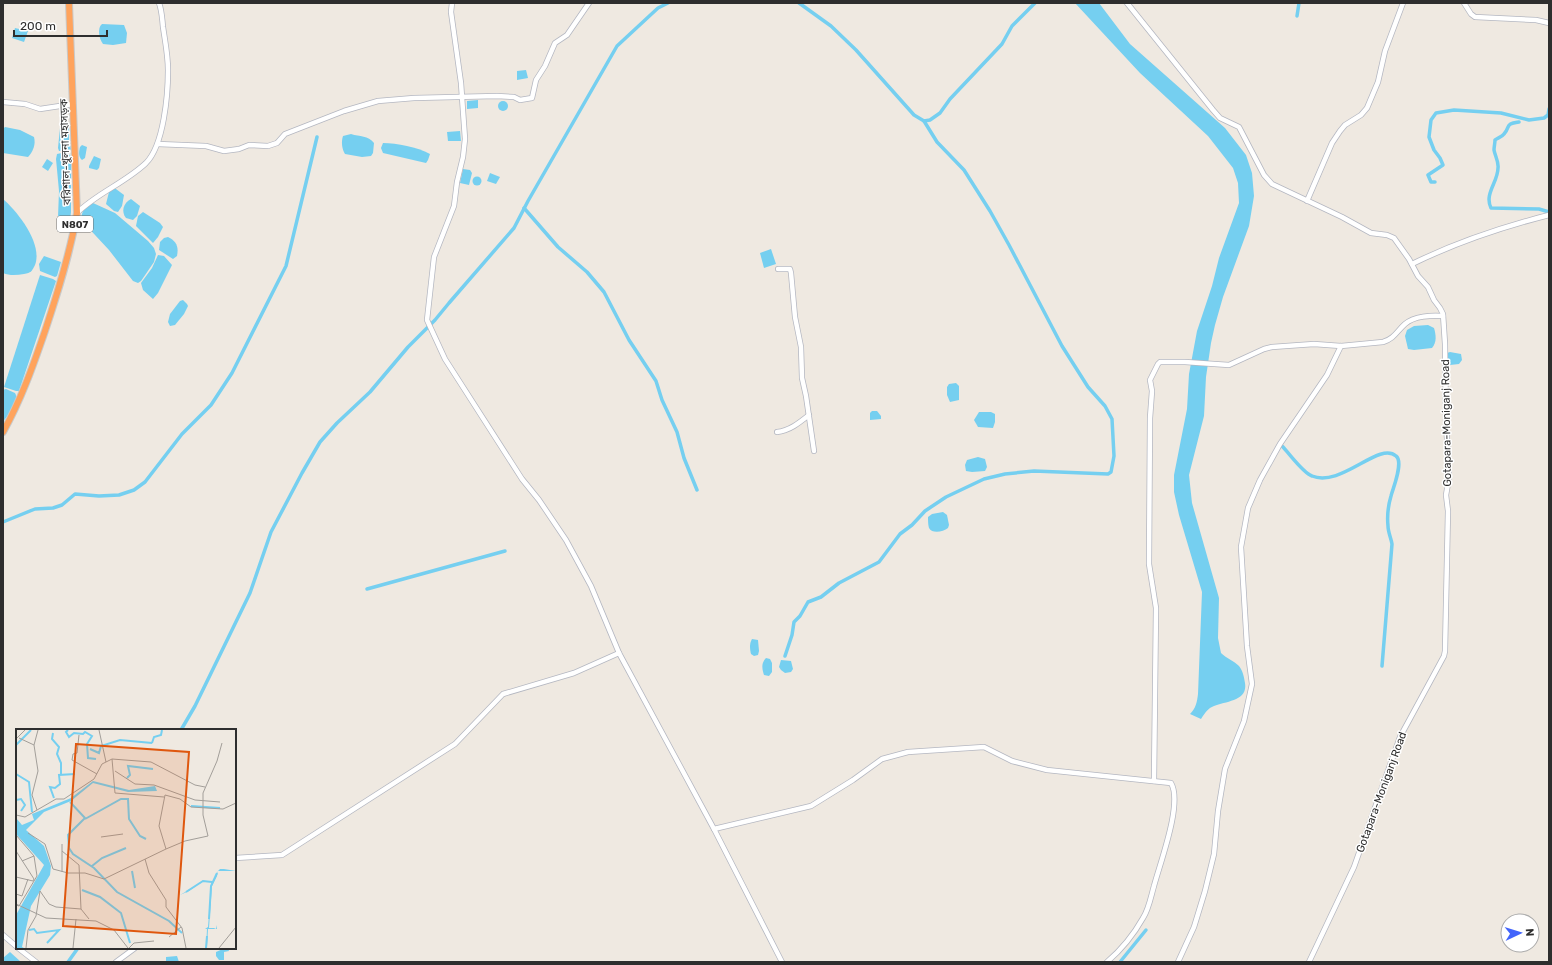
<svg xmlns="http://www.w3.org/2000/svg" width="1552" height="965" font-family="Rubik,'Noto Sans Bengali',sans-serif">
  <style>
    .water { fill: #75cff0 }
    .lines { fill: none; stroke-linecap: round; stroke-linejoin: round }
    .canal { stroke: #75cff0; stroke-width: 3.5 }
    .minor-casing { stroke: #b4b7c1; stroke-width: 6 }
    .highway-casing { stroke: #c9c9c9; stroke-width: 8 }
    .minor { stroke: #fff; stroke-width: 4.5 }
    .highway { stroke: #ffa35c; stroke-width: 6 }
    .labels { text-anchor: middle; stroke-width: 3; stroke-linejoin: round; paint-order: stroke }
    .shield { fill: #fff; stroke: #6d6d6d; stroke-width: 1 }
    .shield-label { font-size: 10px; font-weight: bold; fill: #2e2e2e }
    .street-label { font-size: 11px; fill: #2e2e2e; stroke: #fff }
    .inset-river { fill: none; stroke: #75cff0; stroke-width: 2 }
    .inset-road { fill: none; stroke: #a29e99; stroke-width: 1 }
    .view { fill: #df570e; fill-opacity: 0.15; stroke: #df570e; stroke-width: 2 }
    .inset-edge { fill: none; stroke: #2e2e2e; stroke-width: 2 }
  </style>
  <rect width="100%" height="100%" fill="#efe9e1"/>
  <g class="water">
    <path d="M1075,3h24l31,41 95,84 21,27 6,18 2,23 -5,30 -26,71 -8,28 -4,18 -5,34 -2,39 -15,59 3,28 27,95 -1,40 3,15c5,5 13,8 18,13 4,5 5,11 6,17 3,18 -19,18 -31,23 -6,2 -9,7 -13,13l-11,-5c6,-6 7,-12 8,-20l4,-102 -23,-77 -5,-23v-17l13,-66 2,-35 8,-43 15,-45 7,-28 20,-55 -1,-20 -5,-15 -25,-32 -68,-63z"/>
    <path d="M102,24l22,1 3,8 -1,10 -13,2 -10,-1c-4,-5 -6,-16 -1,-20z"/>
    <path d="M15,28l13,3 -4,11 -12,-4z"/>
    <path d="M526,70l2,8 -11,2v-9z"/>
    <path d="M478,100v8l-11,1v-8z"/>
    <circle cx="503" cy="106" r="5"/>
    <path d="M63,125l6,2v13l2,9 -2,2h-10l-1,-3 2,-20z"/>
    <path d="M5,127l15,3 14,7c2,7 -1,15 -6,20l-25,-4v-24z"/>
    <path d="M460,131l1,10h-13l-1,-9z"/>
    <path d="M351,134c9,3 17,1 23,9l-1,10 -2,3 -9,1 -17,-3c-3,-5 -4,-12 -2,-18z"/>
    <path d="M383,143c14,0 34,4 47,11l-2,6 -2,3 -43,-10 -2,-5z"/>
    <path d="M82,145l5,2 -2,11 -3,2c-4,-3 -3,-9 -2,-13z"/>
    <path d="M66,152l5,4v56l-1,8 -12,-3 1,-26 -3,-32 1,-5z"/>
    <path d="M94,156l7,3 -2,9 -2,2 -8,-2v-2z"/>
    <path d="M47,159l6,4 -5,8 -6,-4z"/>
    <path d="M463,169l7,1 2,3 -3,12 -9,-2z"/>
    <path d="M490,173l10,4 -4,7 -9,-3z"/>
    <circle cx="477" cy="181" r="4.5"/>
    <path d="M112,188l4,1 8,6 -2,11 -4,6 -4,-1 -8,-7 3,-12z"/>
    <path d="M3,199c15,13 40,45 32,66 -3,6 -4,8 -11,9 -7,1 -14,2 -21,-1z"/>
    <path d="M131,199l9,7 -3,10 -4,4 -7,-2c-5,-6 -3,-15 5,-19z"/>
    <path d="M93,203l22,10 33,28 6,7 2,6 -2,8 -13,19 -3,2 -5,-2 -24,-31 -27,-29c-2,-6 2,-13 7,-17z"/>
    <path d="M143,212l17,11 3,4 -5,10 -5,6 -17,-17 2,-10z"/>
    <path d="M168,237c8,4 11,9 9,19l-4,3 -14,-9 1,-8 4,-4z"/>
    <path d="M771,249l5,15 -12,4 -4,-15z"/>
    <path d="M158,255l6,1 8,9 -14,28 -5,6 -10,-9 -2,-7 11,-15z"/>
    <path d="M44,256l17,6 -4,14 -2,1 -15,-6 -1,-7z"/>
    <path d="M40,275l13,4 3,2 -37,110h-3l-12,-4z"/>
    <path d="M183,300l4,4 1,2 -4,8 -9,11 -5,1 -2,-4 2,-8 10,-13z"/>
    <path d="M1428,325l6,3c2,7 3,14 -2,20l-18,2 -6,-1 -3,-13 2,-6 7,-4z"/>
    <path d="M1450,352l11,2 1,6 -3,4 -9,1 -4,-2 1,-10z"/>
    <path d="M956,383l3,3v14l-9,2 -3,-7v-8l2,-3z"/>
    <path d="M6,389l9,4c5,8 -7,22 -12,29v-32z"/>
    <path d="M872,411h5l4,5v3l-11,1v-7z"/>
    <path d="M979,412h12l4,2v8l-2,6 -15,-1 -4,-7z"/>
    <path d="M978,457l7,2 2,8 -2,4 -13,1 -6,-1 -1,-6 2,-5z"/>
    <path d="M943,512l4,3 2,10 -1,3c-5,4 -16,6 -19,0 -1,-3 -1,-8 -1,-11l4,-3z"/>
    <path d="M752,639l6,1 1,11 -1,4 -4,1 -3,-2c-1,-5 -2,-10 1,-15z"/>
    <path d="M766,658l4,1 2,4v9l-3,4 -5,-1c-2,-6 -3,-12 2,-17z"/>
    <path d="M781,660l10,1 2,8 -2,3 -6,1 -4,-3 -2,-3z"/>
    <path d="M225,948h3l1,3 -5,1v8h-5l-3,-4v-4z"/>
    <path d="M10,952l11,10h-18v-4z"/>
    <path d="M177,956l2,6h-13v-5z"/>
  </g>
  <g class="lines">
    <g class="canal">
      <path d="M799,3l32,23 25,24 58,65 10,6 6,-1 10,-7 10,-14 52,-55 10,-18 23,-23"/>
      <path d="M1297,16l2,-13"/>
      <path d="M1519,122c-15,2 -8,4 -15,12 -2,3 -7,4 -9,6 0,3 -1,7 -1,10 1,6 5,12 4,18 0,14 -14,26 -7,40l48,1 10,3"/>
      <path d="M1435,182h-4l-3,-7 15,-10 -3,-7 -6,-8 -5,-13 2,-17 5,-7 18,-3 47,3 28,7 15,-2 4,-3 1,-6"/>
      <path d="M524,208l34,39 29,25 17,20 25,48 27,41 6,19 15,32 7,26 13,32"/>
      <path d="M1282,446c7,7 21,27 30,30 29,12 67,-35 84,-20 8,6 -3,32 -5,40 -3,10 -4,20 -3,30 0,6 3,12 4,18l-10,122"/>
      <path d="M3,522l32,-13 18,-1 9,-3 13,-11 24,2 20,-1 15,-5 11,-8 37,-48 29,-29 21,-32 54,-107 31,-129"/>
      <path d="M367,589l138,-38"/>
      <path d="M785,656l7,-21 2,-13 6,-6 8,-14 13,-5 18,-14 40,-21 21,-28 12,-9 13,-14 21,-14 38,-18 21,-5 29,-3 74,3 3,-2 3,-16 -2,-37 -7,-13 -17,-19 -26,-41 -53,-101 -19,-34 -26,-41 -27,-28 -13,-21"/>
      <path d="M181,730l14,-24 55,-113 21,-61 31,-59 18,-31 17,-19 33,-31 38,-45 27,-27 14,-17 65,-75 14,-27 89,-155 41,-38 10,-5"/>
      <path d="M68,962l10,-14"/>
      <path d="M1120,962l26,-32"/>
    </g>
    <g class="minor-casing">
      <g id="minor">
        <path d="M452,3l-1,9 10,71 4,56 -2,18 -6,25 -3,24 -20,51 -7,63 18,39 77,120 17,21 27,40 25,46 28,67 95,176 97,-23 42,-26 29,-21 26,-7 76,-5 28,14 35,9 124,13c12,20 -11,80 -17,103 -3,10 -5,23 -11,32 -9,16 -22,32 -36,44"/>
        <path d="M1127,3l86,107 7,8 19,9 25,48 8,9 70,33 29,16 16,2 7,3 15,21 9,17 10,11 6,13 6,8 3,6 2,30 1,83 2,23 1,28 -3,17 2,16 -3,140 -1,5 -44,81 -46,130 -45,95"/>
        <path d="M1464,3l7,11 4,3 61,3 13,3"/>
        <path d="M3,102l22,2 15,5 33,-5"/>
        <path d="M158,144l48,2 18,5 15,-2 10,-4 19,1 9,-3 8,-9 59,-23 34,-10 36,-3 83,-2 17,1 6,3 12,-2 4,-18 9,-14 10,-23 12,-8 22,-32"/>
        <path d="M1307,201l25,-58 8,-12 5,-6 16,-10 6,-7 11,-26 7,-31 18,-48"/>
        <path d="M77,213c20,-20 48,-30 69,-50 18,-18 22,-69 22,-93 0,-15 -3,-29 -5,-43 -1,-9 -1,-16 -4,-24"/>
        <path d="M1412,264c43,-21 90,-37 137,-49"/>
        <path d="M778,269h12l1,4 4,44 6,30 1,31 4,18 8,55"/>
        <path d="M777,432c12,-1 22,-9 32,-17"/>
        <path d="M1154,781l2,-173 -7,-44 1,-146 2,-27 -2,-11 8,-16 2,-2h25l44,3 35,-16 8,-2 42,-3 27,2 42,-4c11,-3 14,-11 22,-18 9,-8 27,-9 38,-8"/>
        <path d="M714,829l68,133"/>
        <path d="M235,858l47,-3 173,-111 48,-50 71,-21 45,-20"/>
        <path d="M3,935l14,12"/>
        <path d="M18,948l18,14"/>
        <path d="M116,962l19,-14"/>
        <path d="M1178,962l16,-35 11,-36 9,-37 4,-43 7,-42 19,-48 8,-37 -5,-38 -6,-99 7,-39 12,-28 20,-36 47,-69 14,-29"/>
      </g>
    </g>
    <g class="highway-casing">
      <path id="highway" d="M3,432c18,-32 30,-66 42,-101 13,-39 25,-77 32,-118l-8,-210"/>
    </g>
    <use href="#minor" class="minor"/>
    <use href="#highway" class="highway"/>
  </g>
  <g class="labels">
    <rect class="shield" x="57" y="216" width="36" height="16" rx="3"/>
    <g class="shield-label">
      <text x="75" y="228">N807</text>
    </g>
    <g class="street-label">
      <text transform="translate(65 152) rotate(-92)" y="4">বরিশাল-খুলনা মহাসড়ক</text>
      <text transform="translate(1446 423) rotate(-91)" y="4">Gotapara-Moniganj Road</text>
      <text transform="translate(1381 792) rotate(-70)" y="4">Gotapara-Moniganj Road</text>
    </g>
  </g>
  <g transform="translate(16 729)">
    <rect width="220" height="220" fill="#efe9e1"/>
    <path d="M77,52l36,9 26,-4 2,5 -29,1 -35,-9 -22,18 -27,11 -18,18 18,16 7,20 -1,9 -19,31 -9,41 2,1h-8v-33l28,-50 -28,-31v-16l6,7 12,-5 -2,-6 39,-16zM204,140h4l12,2h-18l-1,5 -5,10 -3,42h5l2,1 1,-4v4h-9l-1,18 -1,1 1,-19h-2l3,-2 3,-37 1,-8 -9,-1 -14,10 -9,4 24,-14 9,1 5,-11z" fill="#75cff0"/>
    <path class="inset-river" d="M52,1l-2,2 3,5 5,-4 9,1 2,-2 7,4 -5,8 1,14 8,1M37,4l-1,6 7,8 -2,7 4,9v11M136,14l2,-6 7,-2 1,-5M0,16l15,-15M74,20l9,4 2,-7 19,-6 32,3M0,45l13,8 3,30M111,49l3,-3 -2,-9 25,3M38,69l-4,-11 5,1 5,-4 -1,-9 16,-1M0,71l5,-1 4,6 -4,6M54,73l15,16 -17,17 1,13 4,6 21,14 23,24 52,29 13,12M175,77l29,2M69,90l36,-20h7l1,20 11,17 6,3M76,137l10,-8 24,-10M116,142l3,17M66,161l18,7 21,16 9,30M170,163l17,-11 9,1M193,190l2,-33 6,-13M13,201l5,-1 3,4 22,-3 -12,13M190,219l1,-12"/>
    <path class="inset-road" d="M83,1l7,32M63,6l-2,18 -4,1 -1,6 25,14M3,9l15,7 4,-15M0,10l9,-9M18,16l4,26 -6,24 5,15M96,30l3,34 49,4M99,42l20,13 19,1 41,15 25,2M0,86l9,2 31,-18h8l30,-20 8,-15 10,-5 39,3 44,23 10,2M12,104l17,11 8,25 15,4h17l19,6 62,-30 -7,-23 6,-31 15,4 11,8 32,2 13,-6M0,106l18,21 3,20 -18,30 -3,-1M85,108l22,-3M46,115v7l17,14 2,44M150,120l19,-8 23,-5 -5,-21v-22l14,-32 5,-18M0,122l18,28 -1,2 -17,-4M46,122v21M129,130l4,14 17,27v7l16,21 4,20M6,132l12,-5M0,165l6,2 6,-17M0,175l30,14 50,3 18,9 14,18M20,187l4,-25 9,13 7,3 25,2 8,10M153,208l12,-10M10,219l2,-18 8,-14M57,219l3,-29M113,219l5,-5 20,-2M203,219l17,-21"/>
    <path class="view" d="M60,15l113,8 -13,182 -113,-8z"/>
    <rect width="220" height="220" class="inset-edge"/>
  </g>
  <rect width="1552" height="965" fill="none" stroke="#2e2e2e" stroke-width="8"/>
  <g transform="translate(1520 933) rotate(86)"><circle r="19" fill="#ffffff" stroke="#ababab"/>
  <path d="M0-3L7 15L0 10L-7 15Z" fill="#4264fb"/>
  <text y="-6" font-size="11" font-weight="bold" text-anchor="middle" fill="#2e2e2e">N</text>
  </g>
  <path d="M14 30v6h93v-6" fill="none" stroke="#2e2e2e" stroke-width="2"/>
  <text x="20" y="30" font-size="12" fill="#2e2e2e" stroke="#ffffff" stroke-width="3" paint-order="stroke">200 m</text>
</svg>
